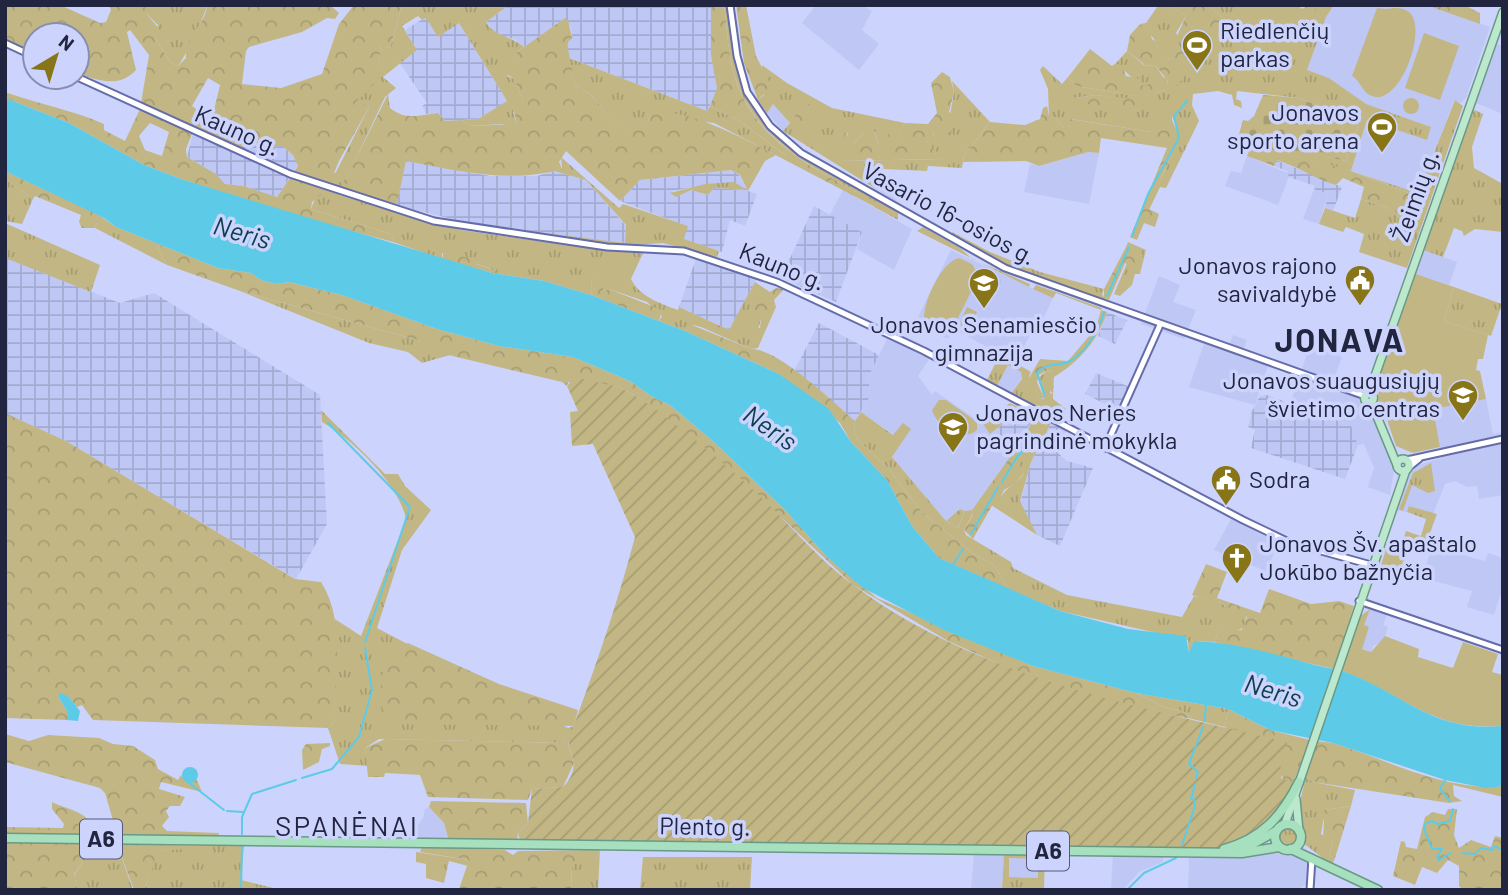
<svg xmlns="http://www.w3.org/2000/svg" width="1508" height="895" font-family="Barlow,sans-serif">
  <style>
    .built { fill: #bfc7f4 }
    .industrial { fill: url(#industrial-grid); fill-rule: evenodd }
    .grass { fill: url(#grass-tufts); fill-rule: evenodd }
    .forest { fill: url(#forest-crowns); fill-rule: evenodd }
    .cemetery { fill: url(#cemetery-stones) }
    .park { fill: #c2b784 }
    .garden { fill: url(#garden-furrows) }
    .water { fill: #5dcbe7 }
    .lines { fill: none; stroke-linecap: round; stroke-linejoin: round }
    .stream { stroke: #5dcbe7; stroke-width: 2 }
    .tertiary-casing { stroke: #646caa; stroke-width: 9 }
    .secondary-casing { stroke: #646caa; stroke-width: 9 }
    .primary-casing { stroke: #6a9986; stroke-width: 10 }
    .trunk-casing { stroke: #6a9986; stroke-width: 11 }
    .tertiary { stroke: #fff; stroke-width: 5 }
    .secondary { stroke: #fff; stroke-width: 5 }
    .primary { stroke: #bce8ce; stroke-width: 7 }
    .trunk { stroke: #a6e0be; stroke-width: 8 }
    .labels { text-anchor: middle; stroke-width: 7; stroke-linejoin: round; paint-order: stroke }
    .shield { fill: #ccd4fd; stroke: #555a78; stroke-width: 2 }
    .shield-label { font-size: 23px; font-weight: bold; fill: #22253f }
    .poi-label { font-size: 24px; fill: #22253f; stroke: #ccd4fd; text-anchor: start }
    .street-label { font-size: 24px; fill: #22253f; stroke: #ccd4fd }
    .water-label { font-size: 26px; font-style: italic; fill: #0c3f4b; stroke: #ccd4fd }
    .quarter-label { font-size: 28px; letter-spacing: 2px; fill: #22253f; stroke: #ccd4fd }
    .district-label { font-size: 32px; font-weight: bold; letter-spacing: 2px; fill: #22253f; stroke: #ccd4fd }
  </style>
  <defs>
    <pattern id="industrial-grid" width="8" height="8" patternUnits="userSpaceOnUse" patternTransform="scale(1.75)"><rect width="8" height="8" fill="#bfc7f4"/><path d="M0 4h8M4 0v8" fill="none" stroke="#a4abd2"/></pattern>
    <pattern id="grass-tufts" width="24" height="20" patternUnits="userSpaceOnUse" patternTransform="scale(1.75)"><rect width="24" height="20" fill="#c2b784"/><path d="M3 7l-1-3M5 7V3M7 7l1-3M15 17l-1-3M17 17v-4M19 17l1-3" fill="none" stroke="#a69d73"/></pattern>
    <pattern id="forest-crowns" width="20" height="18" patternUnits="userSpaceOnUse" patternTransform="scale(1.75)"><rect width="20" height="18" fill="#c2b784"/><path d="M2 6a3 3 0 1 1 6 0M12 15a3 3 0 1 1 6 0" fill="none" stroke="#a69d73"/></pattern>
    <pattern id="cemetery-stones" width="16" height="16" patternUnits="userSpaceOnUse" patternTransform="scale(1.75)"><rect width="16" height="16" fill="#c2b784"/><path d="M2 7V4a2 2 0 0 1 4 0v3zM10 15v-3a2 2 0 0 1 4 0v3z" fill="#a69d73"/></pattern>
    <pattern id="garden-furrows" width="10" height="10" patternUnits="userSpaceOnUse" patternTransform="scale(1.75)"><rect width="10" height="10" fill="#c2b784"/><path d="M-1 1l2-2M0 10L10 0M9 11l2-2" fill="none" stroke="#a69d73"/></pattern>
  </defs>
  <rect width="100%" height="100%" fill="#ccd4fd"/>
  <g class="built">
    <path d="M816,5h46l10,6 -10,19 17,14 -20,26 -57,-47z"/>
    <path d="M1334,5h92l64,22 -24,71 -5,5 -7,-2 -36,92 -67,-22 16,-51 59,19 5,-12 -66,-23 -36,-26 -22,-8 19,-53z"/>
    <path d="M1497,44l6,2v68l-27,-11z"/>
    <path d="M773,104l17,19 -7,8 -16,-18z"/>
    <path d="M1088,152l11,1 -10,51 -65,-12 6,-28 10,2z"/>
    <path d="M1247,156l43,18 -12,31 -53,-19 6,-15 10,2z"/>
    <path d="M878,183h3l23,5 -8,13 -20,-12z"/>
    <path d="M1314,189l14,5 -9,30 -16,-5z"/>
    <path d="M843,190l69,39 -18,41 -37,-21 5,-17 -33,-16z"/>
    <path d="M951,250l102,48 -16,34 -5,-1 -16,32 -62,-34 -6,10 -33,-16z"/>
    <path d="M1423,250l34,12 -8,23 -36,-12z"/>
    <path d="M1159,276l21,9 -7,17 23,8 -12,29 -43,-15z"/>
    <path d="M1233,335l14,5 -6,16 27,10 -13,39 -66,-18 15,-43 23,7z"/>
    <path d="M892,338l38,20 -12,18 14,19 3,-4 48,33 7,10 24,17 -44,62 -10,-4 -14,12 -54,-64 19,-28 -17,6 -33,-23 10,-17 -3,-17 19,-39z"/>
    <path d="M1310,345l32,12 -11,30 28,11 10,9 25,63 -4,25 -22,-8 6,-19 -10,-24 -6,1 -7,-19 -61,-22z"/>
    <path d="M1008,365l13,7 1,6 -11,16 -14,-8z"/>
    <path d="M1486,399l7,35 10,-2v63l-24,4 -2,-13 -10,1 -12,-6 -10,3 -12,30 -23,-8 -3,6 -11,-2 8,-28 11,-16 27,-8 -10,-49z"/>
    <path d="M1231,519l49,21 -14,31 -52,-21z"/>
    <path d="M1441,549l44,12 3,-8 15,5v29l-9,28 -27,-8 5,-16 -50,-13 8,-25 9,2z"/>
    <path d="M1370,609l17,6 -4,10 5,2 -5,15 -10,4 -2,6 -10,-4 8,-20 -6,-3z"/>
    <path d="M429,807l15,16 4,18 -40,-2 15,-21 2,-9z"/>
    <path d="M1260,852l38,3 10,6v22l-12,7h-108l1,-35z"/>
    <path d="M974,853l30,1 -2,36h-31z"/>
    <path d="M1113,853l50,2v7l-24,10 -16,18h-12z"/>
    <path d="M1009,858l30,1 -1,19 -29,-1z"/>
  </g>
  <g class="industrial">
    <path d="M509,5h202v50l7,33 -11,23 -138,-53 -2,-16 5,-5 -1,-9 -6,-10 -41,29 -10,-8 -16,-4 -12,-13z"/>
    <path d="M426,17l33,6 48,78 -29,18 -33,2 -7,-8 -12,1 -4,-8 5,-3 -28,-41 18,-12 -12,-20z"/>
    <path d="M194,129l61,11 16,11 5,-5h6l11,9 5,10 -21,32 -34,-11 -18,-2 -12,-12 -26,-15z"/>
    <path d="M1276,160l66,27 -9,24 -8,-3 3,-14 -14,-5 1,-3 -26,-9 -2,-6 -13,-5z"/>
    <path d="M406,161l84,15h47l17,-5 32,9 40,46 -1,17 -128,-13 -94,-23 -6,-3z"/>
    <path d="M731,170l8,5 9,16 9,3 -12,32 -15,-6 -8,32 -39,-13 4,-13 -67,-25 20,-21zM717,183h12l16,7 -31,-2 -6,7 -17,-5 -12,5 -7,-4z"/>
    <path d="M814,206l48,26 -26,70 -55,-24z"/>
    <path d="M697,256l60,23 -28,51 -50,-23z"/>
    <path d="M5,258l115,45 34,-10 166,102 7,129 -31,55 -230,-138 -61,-28z"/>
    <path d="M1107,312l20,8 -12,24 -17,-8z"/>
    <path d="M819,323l60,32 -11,23 3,17 -16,26 -61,-50z"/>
    <path d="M1096,373l34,14 -11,24 -34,-17z"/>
    <path d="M1267,395l84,31 7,19 -13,34 -94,-31 4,-19 -7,-2 4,-16 8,-15z"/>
    <path d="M1017,413l15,8 -18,30 -24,-17z"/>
    <path d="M1051,423l15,8 -9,19 2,4 8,7 26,7 -33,78 -23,-11 -17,-31 11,-42z"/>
  </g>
  <g class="grass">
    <path d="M146,5h61c-1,8 -22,53 -29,61l-8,-4 -15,-24 3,-13 -12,-12z"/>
    <path d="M402,5h107l-23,17c8,14 25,14 38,25l-7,5 -10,24 7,3 9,22 -10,11 4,12 -4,3 -11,-3 -33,2 -7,-6 16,-1 29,-18 -48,-78 -21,14 -12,-19 -4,2 -4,-4 -16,10 15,24 -34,27 13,11 -11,9 -46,98 122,35 155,22 28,-1 -13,28c8,17 30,25 47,31l1,-3 50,23 21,-39 10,9 1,19 -4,15h7l-6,14 -7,1 -50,-22 -8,-2 -8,6 -26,-10 3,-5 -15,-14 -38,-13 -6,2 -7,-13 -4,2 -1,15 -47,-14 -52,-8v-4l-50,-16v6l-49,-17 1,-7 -83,-26 10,-26 15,-11 33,-65 -1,-2 -18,3 28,-42 3,-20 9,2z"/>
    <path d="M724,5h4c3,25 4,51 12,75 23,69 99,97 158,131v9l-24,-13 2,-4c-57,-33 -122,-60 -142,-129 -6,-22 -7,-46 -10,-69z"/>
    <path d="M1171,5l15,11 -10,17 8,13 -15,14c-9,-11 -17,-27 -29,-36l6,-1 11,-16z"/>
    <path d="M1208,5h89l5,4 8,-4h24l-8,12 -19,53 22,8 37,26 65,23 -4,13 -60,-20 -16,51 -88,-23 15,-2 68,15 13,-38 -60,-25 -62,-7 -1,8 5,2 1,7 -8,-3 -2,-10 -14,-4 -25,3 -1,11 7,16 -33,67 -6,-1 -11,23 -2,-2c10,-26 28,-48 29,-77 1,-6 -3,-10 -4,-16l-21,17 -80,-13 -3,9h-4l-9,-11h-6l-1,-28 -8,-19 3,-4 19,18 6,-7 8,9 61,10 -1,4 -40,-5 -22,3 65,12 17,-18 10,-2 -25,-4 -25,-23 11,-12 17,14 12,1 7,11 5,2 -1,4 55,-66z"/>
    <path d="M569,58l138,53 3,-5 31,16 44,33v5l-71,-37 -63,-7 -8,14c-24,8 -37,-18 -49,-32 -5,-7 -13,-8 -19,-13z"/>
    <path d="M762,65l25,18 45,25 73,15 -9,19 -17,3 -5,-14 -10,-5v6l-10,12 -5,-3 -2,-9 -7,29 103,-2 -17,-18 6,-8 8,9 6,-4 8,-46 -2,-11 38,41 -26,34 -2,12 -34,-2 -1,5 -44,-2 -7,20 -93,-58 7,-8 -17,-19 -6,9 -9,-13 6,-5z"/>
    <path d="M1455,100l8,6 -56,162 -48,-16 5,-18 -18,-7 -3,5 -24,-8 6,-16 30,10 6,-19 33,11 7,11h14l5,-21 -3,-4 -63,-24 64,21z"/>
    <path d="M1475,110l8,4 -11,33 2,21 29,16v48l-28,-3 -11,7 -2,-5 -8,-3 -11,29 -20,-7 47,-137z"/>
    <path d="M561,157l58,51 4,-4 65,22 -4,13 35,12 -2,6 -54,-14 -43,3 -117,-15v-3l122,15 1,-18 -40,-45 -32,-9 8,-3z"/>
    <path d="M5,179l28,20 -11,25 -17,-3z"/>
    <path d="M734,182l13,8 -33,-2 -6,7 -17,-5 -15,7 -6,-4 35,-9z"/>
    <path d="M99,215l17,12 45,18 -4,3 10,17 -72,-37z"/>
    <path d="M5,223l95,42 -9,27 -86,-34z"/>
    <path d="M923,227l37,21 12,11 58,25 -1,3 -112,-56z"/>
    <path d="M952,232l38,20 50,20 64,17 -2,5 6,9 -102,-38 -54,-29z"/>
    <path d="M1128,242l18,8 -6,24h-5l-3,11 -12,11 -6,-2 13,-31 8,3 -3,-20 -6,1z"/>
    <path d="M1036,285l66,23 -1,2 -45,-17 -3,5 -20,-9z"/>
    <path d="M1454,287l48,17 -11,32 -47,-15z"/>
    <path d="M240,291l177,49 33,15 -28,8 -14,-11 -39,-9z"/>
    <path d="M1000,354l31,18 -2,4 11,22 4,1 -6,-21 10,-8 4,2 -2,21 3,1v5l13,10 -6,12 -74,-39zM1008,365l13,7 1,7 -11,15 -14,-8z"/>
    <path d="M1010,403l41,20 -20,39 -11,39 17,34 -46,-30 6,-9 4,1c5,-10 17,-13 23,-24l-6,-10 19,-22 -12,-5 7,-15 -16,-8 -26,21 -7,-10z"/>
    <path d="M321,410l64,64h13l7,12 26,24 -29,40 -25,78 191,100 6,-2 -6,17 -189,-4 -14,9 3,18 -28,-2 -12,-36 6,-7 1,-102 26,17 45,-117c-7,-35 -54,-80 -84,-97z"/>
    <path d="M861,412l32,23 10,-12 8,6 -19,28 54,64 12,7 7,-17 7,-1 1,4 -9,16 2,5 45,27 2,6 54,27 115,22 12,-21 19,4 33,15 -1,12 -9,4h-17l-5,11 -20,-1 -5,14 -1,-15 -128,-29 -52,-22 -13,-23 -24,-14 -49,-40 -34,-44 -29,-27 -5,-8 1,-12z"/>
    <path d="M1431,463l4,28 -7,2 -16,-8 -9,26 -4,-2 14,-36z"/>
    <path d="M1409,506l28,8 -11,30 -15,-2 -10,29 -20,-6 5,-16 6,2 -1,3 8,-1 7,-22 15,5 5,-17 -19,-7z"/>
    <path d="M1136,693l92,16 -3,18 -33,-8 -10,-8 -16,-3z"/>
    <path d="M1306,776l7,6 42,8 -4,16 -26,4 -4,24 12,7 -4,14 6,3 -3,7 -29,-22 -4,-37z"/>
    <circle cx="1288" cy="837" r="11"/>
    <path d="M102,844h15l16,46h-55l-4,-14 9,-15 20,-11z"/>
    <path d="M202,846h42l-3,34 41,10h-134l-2,-5 11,-34z"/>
    <path d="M600,850l-2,40h-27l1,-26 26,-8z"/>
    <path d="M416,852l53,8 -1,6 -19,-5 -5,22 -18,-5v-14l-10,-2z"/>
    <path d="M1004,854l41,1 -1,35h-42zM1009,858l29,1v19l-29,-1z"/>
    <path d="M643,857h109l-2,33h-110z"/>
  </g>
  <g class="forest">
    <path d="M5,5h55l40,18 6,-1 5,-12 -2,-5h37v8l15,18 -6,7 15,24 8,4 8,-8c-2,-22 20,-33 21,-53h123l9,8 -4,6 -8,-1 -25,14 -53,15 -3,4 -4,33 39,4 41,-14 17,-50 15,-19h48l-12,43 -9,-2 -5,36 -25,25 17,-3 1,3 -30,54 -10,24 -7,-2 -1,12 -9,7 -1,7 83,26 -1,7 -91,-24 -118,-38 -40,-15 -75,-42 -64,-25v-6c33,12 68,18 99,32v6l21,11 15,-32 9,-54 -19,-25 -3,2 9,38c-17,19 -39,10 -59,3v-38h-42v18l-30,-13zM208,78l12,7 -6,25 -6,7 -16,-11zM150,123l19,9 -7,24 -17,-6 -6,-14zM194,129l47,19 11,-8 19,12 5,-6h6l11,9 5,11 -21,31 -34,-11 -18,-2 -9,-10 -29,-17 -1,-8z"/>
    <path d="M711,5h13c3,23 4,47 10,69 19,69 86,97 143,129l-2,4 -90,-47v-5l-44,-33 -31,-16 7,-18 -6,-33z"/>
    <path d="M736,5h10l10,51 14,27 -2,7 -10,10 -14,-37z"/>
    <path d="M1171,5h37l14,12 1,14 -49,58 -18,-23 -11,-1 -18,-14 3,-16 10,-11 10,8 2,7 7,4 10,17 14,-14 -7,-8 10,-22z"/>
    <path d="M1426,5h38l16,8v11z"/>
    <path d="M565,18l3,2 4,18 -5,5 8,42c6,5 14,6 19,13 12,14 26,40 49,31l8,-13c26,-15 100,27 125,39l-11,6 -17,30 -8,-16 -9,-5 -91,10 -20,21 -54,-50 -7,11 3,7c-52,15 -104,2 -156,-8l-9,43 -56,-15 47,-95 2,14c17,13 28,7 48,5l7,8 17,-1 7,6 48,-2 -5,-20 6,1 5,-4 -9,-22 -8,-5 11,-22z"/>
    <path d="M1090,49l22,17 4,-3 7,5 3,8 15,3 1,7 16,-4 8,2v6l-10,2 -2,14 -15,4 -62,-7 -3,-5 22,-3 40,4v-3l-60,-10 -8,-9z"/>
    <path d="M942,72l8,5 4,15 -5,20 4,3 -1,16 -6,7 4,7 -2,7 -7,-4 -8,-15 -7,8 18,18 -104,2 -2,-10 7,-19 9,12 10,-12v-6l7,-2 8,21 9,-11 8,7 9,-18 23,1 9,-11 -6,-30z"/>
    <path d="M811,104l18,10 -19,17 -9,-3 -6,-13 1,-10z"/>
    <path d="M1047,106l2,10 6,1 9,11h4l2,-9 81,13 7,-25 15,2 -1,11 8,18 -33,70 12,6 -4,13 -11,-4 -7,17 -7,-3 37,-89 -66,-10 -2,15 -11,-1 -49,14 -13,-5 -63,1 1,-6 26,-34 35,3 15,-6 3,-11z"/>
    <path d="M1263,148l80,20 74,28 3,4 -8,25h-8l-10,-15 -33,-11 3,-12 -21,-9 -7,7c-21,-6 -35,-17 -59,-25l-3,6 -27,-10 2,-5z"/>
    <path d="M5,171l94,44 -4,13h-13l-3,-6 2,-7 -46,-19 -2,3 -28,-20z"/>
    <path d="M161,245l57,23 33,5 10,7 15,4 13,-2 53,13 95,34 62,17 74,11 57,24 21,15 19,9 44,37 72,69 42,47 49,40 156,68 103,27 30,15 16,3 10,8 -58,-11 -117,-36 -69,-31 -95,-56 -89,-84 -123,-102 -22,-12 -51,-5 -1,4 -5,-4 -122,-29 -23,-13 -177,-49 -73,-26 -10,-17z"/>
    <path d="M1132,246l11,9 -4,16 -14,-8 -16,37 -5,-2v-9l22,-42z"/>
    <path d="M444,251l31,9 1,4 18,6 -2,3 -50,-14z"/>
    <path d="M599,273l4,6v12l6,-2 53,21 -3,11 -68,-26 1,-15z"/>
    <path d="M755,282l15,10 6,-4 8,1 -10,11 2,7 -12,27h-7l-9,-7 12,1 1,-9 -7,-5 -1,-9 6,-5 -9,-9z"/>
    <path d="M1101,310l6,2c-10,30 -27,49 -53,65l-1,17 -6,-7 5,-15 -4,-2 -9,5 -2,7 7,16h-4l-11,-20 11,-19 28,2 28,-33z"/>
    <path d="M692,325l59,24c27,-1 82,53 104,72l-1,12 5,8 29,27 34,44 49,40 24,14 13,23 -69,-31 -27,-32 -25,-46 -36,-38 -11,-19 -61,-49 -94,-43z"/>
    <path d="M5,413l61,28 229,138 26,3c25,38 14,95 13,139l-6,7 -235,-8 -11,-15 -5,2 -8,-10 -11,-1 9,15v9l-62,-2z"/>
    <path d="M1025,436l12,7 -18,20 5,10 -9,11 -11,6 -4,8 -3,-1 -24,42 -9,-9 9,-15 -1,-5z"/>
    <path d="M960,509l5,2 -7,17 -12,-7z"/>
    <path d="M1206,564l21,8 -10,26 43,15 9,-24 42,15 28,-3 15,5 -20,63 -120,-27 5,-11 23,-1 5,-13 -27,-14 -28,-8z"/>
    <path d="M408,643l91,41 79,26 -4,16 -179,-2c-23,-12 -12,-46 -10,-67z"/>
    <path d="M1228,709l42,21 40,10 -22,56 -8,-28 -55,-41z"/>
    <path d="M5,734l24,7 19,-6 51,3 14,6 20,2 22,14 3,9 20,11 3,-5 7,7 9,-2 5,12 -41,-10 -2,7 26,8 -5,9h-10l-4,5 3,6 -7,9 5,5 52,2 -1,4 -101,-3 -12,-41 -5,-5 -95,-26z"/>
    <path d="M385,739l183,4 6,20 -11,24 -31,2 -4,11 -100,-3 -8,-22 -35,-2 -1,4h-16l-3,-29z"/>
    <path d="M1316,741l17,2c53,16 112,49 170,43v11l-50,-12 1,11 8,5 -13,2 -136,-21 -7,-6z"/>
    <path d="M330,743v3l-8,3 -3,13 -16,8 -1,-20 4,-6z"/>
    <path d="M431,801l95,2 2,20 -10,10 -1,8 -65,-1 -4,-2 -4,-15 -15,-16z"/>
    <path d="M52,802c15,8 43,10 39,32l-86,-1v-6l58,1 1,-4 -12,-15z"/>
    <path d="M1351,806l-16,52 -6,-3 4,-14 -10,-2 1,-19 -5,-6 6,-4z"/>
    <path d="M1448,809h9l-3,26 5,13 12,-8 20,7 4,-11 8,2v52h-40l-4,-4v-20l-11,-6 -11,13 -15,-6 -7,18 -22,-9 8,-35 4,1 1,5 11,2 8,-32 8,-5 12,3z"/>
    <path d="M5,842l97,2 1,6 -5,6 -15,5 -9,14 4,15h-73z"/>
    <path d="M117,844l85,2v2l-44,3 -12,34 2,5h-14z"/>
    <path d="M422,847l83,3 8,5 5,-4 82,-1 -2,6 -15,8h-11l-1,26h-108l-4,-1 10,-29 -49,-8z"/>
  </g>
  <path class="cemetery" d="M1263,95l36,3 60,25 -13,38 -68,-14 -29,4 -14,-3 8,-28 5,1 6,-5z"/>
  <g class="park">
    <path d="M1248,5h49l5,4 16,-4 -22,45 -46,36 -12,-8c-6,-36 -13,-41 10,-73z"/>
    <path d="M1377,8c11,3 21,-4 32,4 19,16 -7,88 -33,85 -14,-2 -14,-15 -24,-21z"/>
    <path d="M1424,33l35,13 -19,54 -35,-12z"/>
    <path d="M1200,61l8,8 -13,14 -8,-7z"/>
    <circle cx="1411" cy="106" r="8"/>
    <path d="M959,258l13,6 7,12 -27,54h-19l-9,-11c-1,-17 17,-57 35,-61z"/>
    <path d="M611,260l23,8 -8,23 -23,-8z"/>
    <path d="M984,273l17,8 -7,15 -17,-8z"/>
    <path d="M1413,273l41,14 -10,34 44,14 -5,24h-5l-2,11 4,1 6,28 -53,10 7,38 -27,6 -17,-7 -13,-38 -6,-3 -2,-17z"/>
    <path d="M967,307l10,5 -9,18 -9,-5z"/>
    <path d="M939,400h7l31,22v8c-13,13 -41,-4 -45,-20z"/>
    <path d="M1370,609l-6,16 5,2 -7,22 9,3 14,-16 34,13 -1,8 35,11 10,-26 35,12 -6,18 11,3v51c-74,6 -100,-34 -164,-56l20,-53z"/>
  </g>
  <path class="garden" d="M574,377l45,10 22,12c43,30 85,65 123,101 29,28 55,60 88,84 127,95 285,122 435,158l-7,25 4,2 -3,9 11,4 -5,13 3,2 -31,35 -38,16 -79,2 -622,-9 -2,-8 10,-10 4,-34 31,-2c22,-23 2,-37 6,-49 25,-66 48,-133 66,-201l-42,-93 -21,2 -2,-34 8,-1 -11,-25z"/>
  <g class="water">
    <path d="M5,98l64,25 75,42 40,15 308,93 52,8 47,14 94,36 94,43 50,35 22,33 36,38 25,46 27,32 121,53 68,18 58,7 3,17 5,-12c41,2 78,12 117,23 14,4 28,5 42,11 57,24 82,57 150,51v60l-17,2 -41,-8 -112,-37 -63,-13 -42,-21 -92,-16 -103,-27 -89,-36 -81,-42 -35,-30 -42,-47 -72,-69 -44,-37 -19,-9 -21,-15 -57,-24 -74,-11 -62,-17 -95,-34 -53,-13 -13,2 -15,-4 -10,-7 -33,-5 -102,-41 -12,-9 -99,-47z"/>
    <path d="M61,693l8,4 11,14 -2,10 -11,-1v-9l-9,-15z"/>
    <circle cx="190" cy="775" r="8"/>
  </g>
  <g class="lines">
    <g class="stream">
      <path d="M1132,236l16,-42 31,-56 -5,-22 13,-15"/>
      <path d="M1107,296l22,-49"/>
      <path d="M1045,396l-8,-23c9,-11 19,-6 31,-11 17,-8 31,-32 36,-50"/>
      <path d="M328,423l82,84 -45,135"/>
      <path d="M1002,482l15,-25 18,-18"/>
      <path d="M971,534l27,-47"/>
      <path d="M952,566l11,-17"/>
      <path d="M1204,721l3,-20"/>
      <path d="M302,778l30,-9 27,-32 13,-47 -7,-42"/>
      <path d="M1196,778l2,-6 -9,-8 14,-37"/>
      <path d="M1445,780l-5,9 10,12"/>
      <path d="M188,782l36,28"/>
      <path d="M227,811l16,1"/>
      <path d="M242,834v-17l10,-23 44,-14"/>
      <path d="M1182,845l13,-39 -1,-7h-3l4,-15"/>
      <path d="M1451,853l-12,7 -2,-3 5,-8h-10l-8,-20 1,-5 7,-3 6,3 12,-3 3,-12"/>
      <path d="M1463,853l12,1 6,-6 11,2 2,-4 9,4"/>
      <path d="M241,890l1,-43"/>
      <path d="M1127,890l17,-17 32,-15"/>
    </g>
    <g class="tertiary-casing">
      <path id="tertiary" d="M1359,601l144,49"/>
    </g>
    <g class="secondary-casing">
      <g id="secondary">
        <path d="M730,5l7,51 10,36 23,34 31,27 204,115 360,128"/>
        <path d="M5,43l30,14"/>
        <path d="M77,77l213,97 144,47 173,26 77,4 93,31 147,69 319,169 46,22 82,23"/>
        <path d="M1105,448l55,-123"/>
        <path d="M1407,460l96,-21"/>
        <path d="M1409,467l10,-8"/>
        <path d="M1310,890l2,-32"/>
      </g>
    </g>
    <g class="primary-casing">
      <g id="primary">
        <path d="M1369,393l134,-381"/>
        <circle cx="1369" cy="398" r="4.5"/>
        <path d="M1371,402l26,63"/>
        <circle cx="1403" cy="465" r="6"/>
        <path d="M1296,799l3,32"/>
        <path d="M1285,824l121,-354"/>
      </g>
    </g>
    <g class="trunk-casing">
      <g id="trunk">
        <circle cx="1288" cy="837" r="13"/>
        <path d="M5,838l1237,15 37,-6"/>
        <path d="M1224,849c38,-10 58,-33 75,-67"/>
        <path d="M1291,849l87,41"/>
        <path d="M1242,850l34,-19"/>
      </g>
    </g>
    <use href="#tertiary" class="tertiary"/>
    <use href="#secondary" class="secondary"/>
    <use href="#primary" class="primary"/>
    <use href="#trunk" class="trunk"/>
  </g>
  <defs>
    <g id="stadium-pin" transform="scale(1.575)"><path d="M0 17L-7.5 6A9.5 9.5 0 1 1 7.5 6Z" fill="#877518" stroke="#ccd4fd"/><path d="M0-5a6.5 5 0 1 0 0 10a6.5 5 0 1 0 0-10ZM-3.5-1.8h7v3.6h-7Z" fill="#fff"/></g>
    <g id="civic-pin" transform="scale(1.575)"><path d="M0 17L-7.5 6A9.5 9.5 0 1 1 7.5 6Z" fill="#877518" stroke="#ccd4fd"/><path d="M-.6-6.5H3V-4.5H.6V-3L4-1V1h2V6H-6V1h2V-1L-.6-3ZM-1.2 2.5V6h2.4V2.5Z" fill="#fff"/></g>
    <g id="school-pin" transform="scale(1.575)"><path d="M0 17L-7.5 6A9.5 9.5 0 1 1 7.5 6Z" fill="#877518" stroke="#ccd4fd"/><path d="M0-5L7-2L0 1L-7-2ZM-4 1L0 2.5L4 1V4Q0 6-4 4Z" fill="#fff"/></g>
    <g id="church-pin" transform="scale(1.575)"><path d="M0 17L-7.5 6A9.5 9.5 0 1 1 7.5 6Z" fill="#877518" stroke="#ccd4fd"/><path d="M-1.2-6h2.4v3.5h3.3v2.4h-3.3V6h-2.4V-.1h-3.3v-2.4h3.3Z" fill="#fff"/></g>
  </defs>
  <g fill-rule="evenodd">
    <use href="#stadium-pin" x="1197" y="45"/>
    <use href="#stadium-pin" x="1382" y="127"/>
    <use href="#civic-pin" x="1360" y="280"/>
    <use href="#school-pin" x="984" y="283"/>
    <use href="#school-pin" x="1463" y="395"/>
    <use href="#school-pin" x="953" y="427"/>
    <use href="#civic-pin" x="1226" y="480"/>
    <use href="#church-pin" x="1237" y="558"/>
  </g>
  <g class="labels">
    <g class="shield">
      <rect x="80" y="819.5" width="42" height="39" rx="5"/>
      <rect x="1027" y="831.5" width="42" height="39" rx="5"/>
    </g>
    <g class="shield-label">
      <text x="101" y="847">A6</text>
      <text x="1048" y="859">A6</text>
    </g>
    <g class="poi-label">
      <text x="1220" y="39">Riedlenčių<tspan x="1220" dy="28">parkas</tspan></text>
      <text x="1359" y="121" text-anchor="end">Jonavos<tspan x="1359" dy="28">sporto arena</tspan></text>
      <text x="1337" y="274" text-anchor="end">Jonavos rajono<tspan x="1337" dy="28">savivaldybė</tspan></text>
      <text x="984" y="333" text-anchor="middle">Jonavos Senamiesčio<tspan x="984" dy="28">gimnazija</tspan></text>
      <text x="1440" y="389" text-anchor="end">Jonavos suaugusiųjų<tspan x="1440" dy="28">švietimo centras</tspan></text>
      <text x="976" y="421">Jonavos Neries<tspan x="976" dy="28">pagrindinė mokykla</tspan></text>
      <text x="1249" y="488">Sodra</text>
      <text x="1260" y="552">Jonavos Šv. apaštalo<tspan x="1260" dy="28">Jokūbo bažnyčia</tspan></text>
    </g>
    <g class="street-label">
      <text transform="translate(237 131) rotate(24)" y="8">Kauno g.</text>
      <text transform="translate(1416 196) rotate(-70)" y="8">Žeimių g.</text>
      <text transform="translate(949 214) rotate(28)" y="8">Vasario 16-osios g.</text>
      <text transform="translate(782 267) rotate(22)" y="8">Kauno g.</text>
      <text transform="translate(705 827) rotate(1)" y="8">Plento g.</text>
    </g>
    <g class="water-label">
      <text transform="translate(242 233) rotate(16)" y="9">Neris</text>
      <text transform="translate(770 428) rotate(35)" y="9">Neris</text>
      <text transform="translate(1273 691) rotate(17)" y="9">Neris</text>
    </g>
    <g class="quarter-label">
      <text x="347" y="836">SPANĖNAI</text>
    </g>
    <g class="district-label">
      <text x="1340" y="352">JONAVA</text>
    </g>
  </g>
  <rect width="1508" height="895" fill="none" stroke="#22253f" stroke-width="14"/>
  <g transform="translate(56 56) rotate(38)"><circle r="33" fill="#ccd4fd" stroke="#888eb1" stroke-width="2"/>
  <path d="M0-5L12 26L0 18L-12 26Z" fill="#877518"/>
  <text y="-10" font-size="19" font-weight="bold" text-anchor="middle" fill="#22253f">N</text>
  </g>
</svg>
